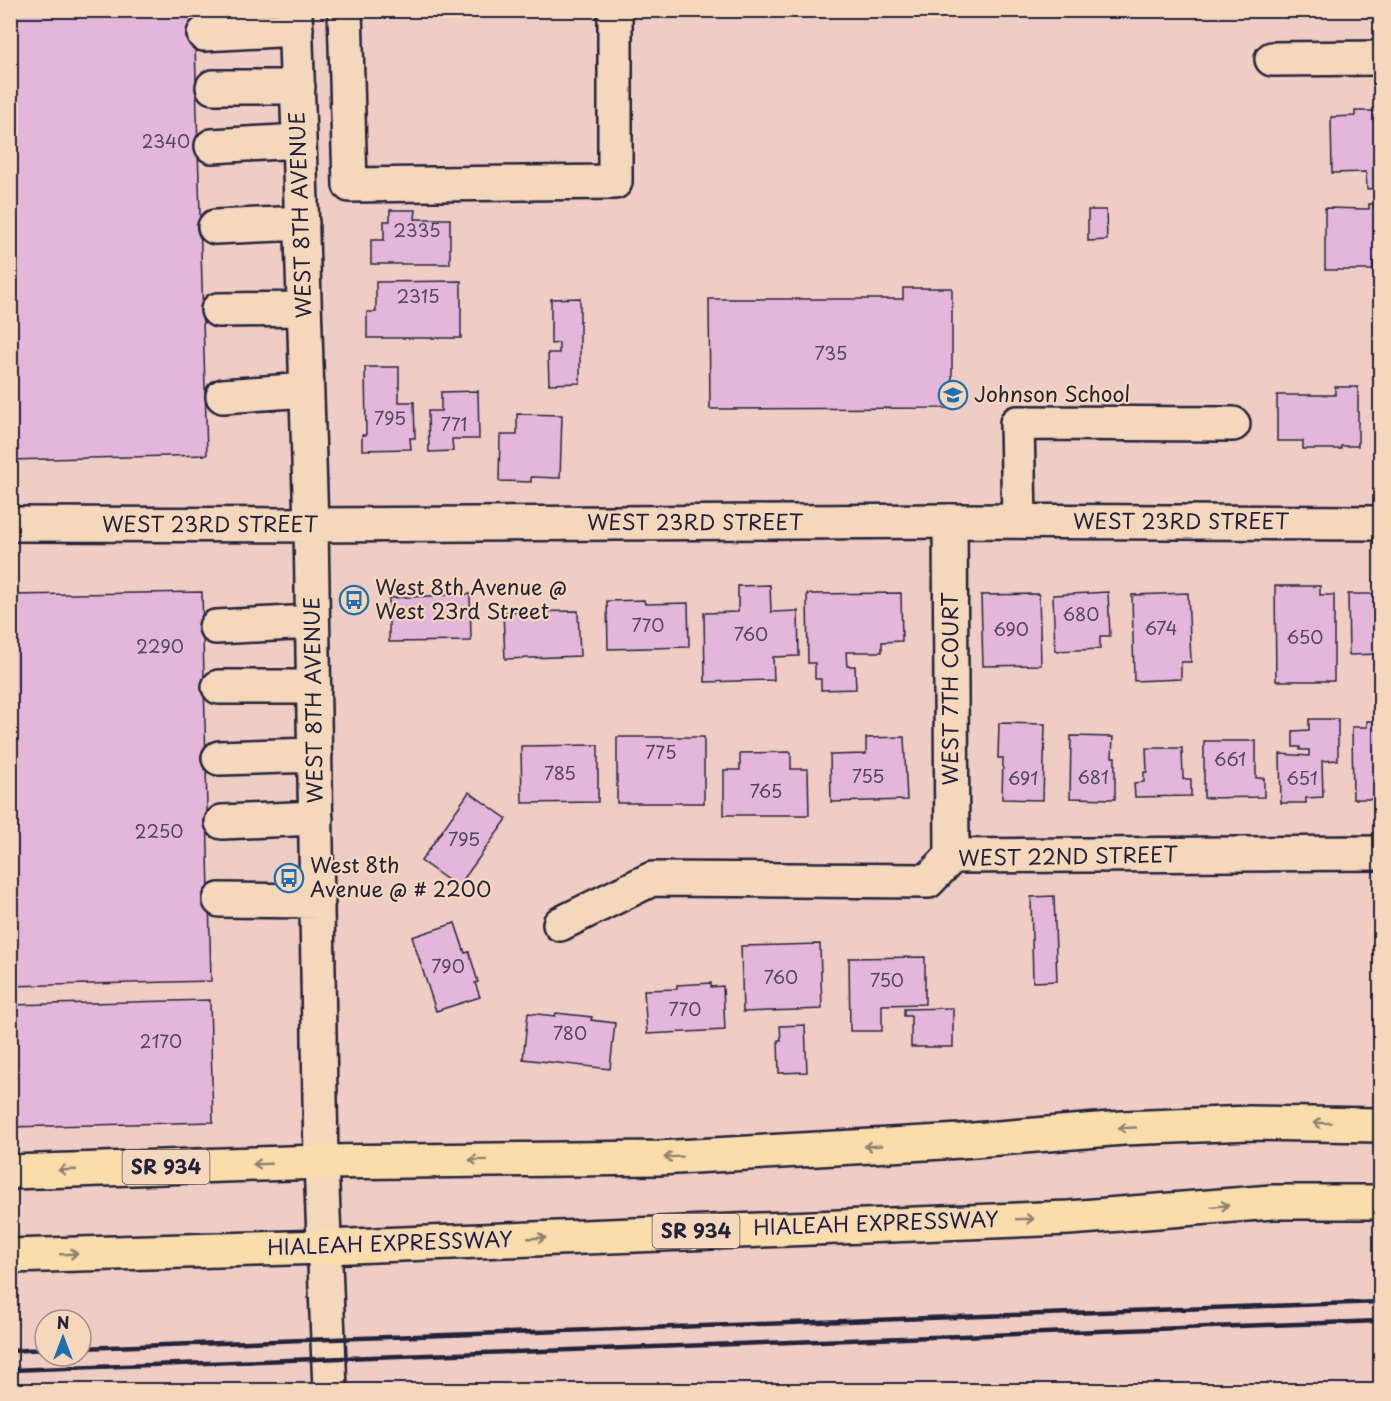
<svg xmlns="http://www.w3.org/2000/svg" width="1391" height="1401" font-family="'Playpen Sans',sans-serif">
<rect width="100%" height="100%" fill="#f0cdc4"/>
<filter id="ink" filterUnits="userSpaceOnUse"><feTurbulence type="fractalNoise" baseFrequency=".0167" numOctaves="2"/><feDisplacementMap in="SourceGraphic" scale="12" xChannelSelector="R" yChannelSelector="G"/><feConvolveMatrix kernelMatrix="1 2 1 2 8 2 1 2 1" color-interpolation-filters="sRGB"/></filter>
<g filter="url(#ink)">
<path fill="#e4b7da" stroke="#22223b" stroke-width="1.5" d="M10 10H194L207 455 10 460Z
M1355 111H1380V188L1367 189 1366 172 1332 173 1331 117 1355 116Z
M1369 204H1380V262H1373V270H1325V208L1369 209Z
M390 210H416L415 219H450V264H371V240H384V221H390Z
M1088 210H1106L1107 240 1088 241Z
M461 281V338H367V312H376V282Z
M903 288H952V408L710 409 709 299H903Z
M580 298V383L549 384 548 353H559V343L551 344V299Z
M365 367H399V402H414L415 438H410L411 449 362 450V435H366Z
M1335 387H1358V446H1341V449H1303V441H1277V395H1335Z
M478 391 479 439H452L453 451 429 452 428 411H441V392Z
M517 414 562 415 560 478 531 477V482L499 481 500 435H517Z
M770 585 771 612 798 611 799 656 773 657 774 680 705 682 704 613 738 612V586Z
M1275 586H1320V595H1334V681H1276Z
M202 592 211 981 10 986V595Z
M1108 592 1110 636H1100V649L1055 651 1053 595Z
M901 593 902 641 882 642V652H846L847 666H855L856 689 821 690V679H815V663H808L807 594Z
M1188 593 1191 662H1181V679L1134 681 1132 595Z
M470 594 471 641 389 642V598Z
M1039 594 1041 665 983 666 981 595Z
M1348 594H1380V654L1349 655Z
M644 600 645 604 688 603 689 647 608 649 607 601Z
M578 611 580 656 505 659 503 612Z
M1309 719H1338V760L1322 761 1323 797 1306 798V803H1281L1280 754 1309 756V750H1300V747H1293V731L1309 730Z
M1367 721H1380V799H1353L1352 727H1367Z
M999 723 1045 724 1043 800 1002 799 1003 758H998Z
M1071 736 1113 737 1112 757H1115V799L1070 798Z
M617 737H704V803H617Z
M904 737 907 800 831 802 830 755 866 754V738Z
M1204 741H1256V778H1264V797L1204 798Z
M598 745V802L522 803 521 746Z
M1146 748H1182L1183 779H1191V796L1135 797 1134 783 1144 782V772H1147Z
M791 752V769H808L809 815H724V770H740V753Z
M469 792 507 819 458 887 421 861Z
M1054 896 1057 981 1033 982 1031 897Z
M455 923 465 953 469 952 478 982 475 983 480 997 436 1011 412 937Z
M820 944 822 1009 743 1012 741 946Z
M925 957V1004L882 1005V1031H850L849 958Z
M711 983V987L723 986 725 1030 647 1034 644 990 677 989V985Z
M210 1000 213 1122 10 1127V1005Z
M953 1008V1047H911V1016H904V1009Z
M528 1013 555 1016 556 1013 592 1017 591 1020 615 1023 610 1069 523 1059Z
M805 1025 807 1072 779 1073 778 1040H781L780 1026Z"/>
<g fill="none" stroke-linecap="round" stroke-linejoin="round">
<g stroke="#22223b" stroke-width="38">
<path id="minor" d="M295 10 311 525 321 1162 330 1390
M345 10 350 185 615 182V10
M204 34 296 29
M1272 59 1380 58
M213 87H298
M212 146 299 141
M215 227 302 223
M218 310 304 309
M223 396 306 390
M950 521 952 856
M1019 521 1017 423 1233 424
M10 524 311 525 950 521 1380 523
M216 627 312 622
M219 687H314
M219 758 315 755
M222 822 316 818
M220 900 318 901
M560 924 652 879 928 881 952 856 1380 853"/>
</g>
<g stroke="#22223b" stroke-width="38">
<path id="major" d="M10 1172 321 1162 658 1158 961 1141 1123 1128 1250 1123 1380 1125
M10 1256 325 1247 1069 1218 1272 1202H1380"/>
</g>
<use href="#minor" stroke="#f5d7bb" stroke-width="33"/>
<use href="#major" stroke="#faddab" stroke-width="33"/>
<path stroke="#22223b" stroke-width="4.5" d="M81 1348 1380 1302
M10 1351 45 1349
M10 1370 1380 1321"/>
</g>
<defs><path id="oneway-shaft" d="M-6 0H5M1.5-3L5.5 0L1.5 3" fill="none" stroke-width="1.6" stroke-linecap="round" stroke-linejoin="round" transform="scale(1.5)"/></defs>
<g stroke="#8e8073">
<use href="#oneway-shaft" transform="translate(1322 1123) rotate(-180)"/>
<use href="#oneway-shaft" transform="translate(1127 1128) rotate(177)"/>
<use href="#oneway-shaft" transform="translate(873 1146) rotate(177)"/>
<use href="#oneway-shaft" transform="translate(673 1157) rotate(177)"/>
<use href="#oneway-shaft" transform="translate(478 1160) rotate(179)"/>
<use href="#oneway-shaft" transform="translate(262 1164) rotate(178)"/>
<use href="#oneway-shaft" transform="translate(67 1170) rotate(178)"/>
<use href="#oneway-shaft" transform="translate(1220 1206) rotate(-4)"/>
<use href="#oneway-shaft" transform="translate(1025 1219) rotate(-2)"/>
<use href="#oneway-shaft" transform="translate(537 1238) rotate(-2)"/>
<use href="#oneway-shaft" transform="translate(69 1254) rotate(-2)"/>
</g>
</g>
<defs>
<g id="school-ring" transform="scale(1.5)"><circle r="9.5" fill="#f5d7bb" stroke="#1f6fb2" stroke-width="1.5"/><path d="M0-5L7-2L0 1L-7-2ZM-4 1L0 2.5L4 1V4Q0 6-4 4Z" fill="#1f6fb2"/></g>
<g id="bus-ring" transform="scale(1.5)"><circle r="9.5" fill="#f5d7bb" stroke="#1f6fb2" stroke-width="1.5"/><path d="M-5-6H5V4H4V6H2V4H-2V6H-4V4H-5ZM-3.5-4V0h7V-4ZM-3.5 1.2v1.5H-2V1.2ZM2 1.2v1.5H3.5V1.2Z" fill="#1f6fb2"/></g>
</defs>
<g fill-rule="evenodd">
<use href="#school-ring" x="953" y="395"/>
<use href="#bus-ring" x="354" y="600"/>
<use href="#bus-ring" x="289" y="878"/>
</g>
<g text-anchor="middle" stroke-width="4.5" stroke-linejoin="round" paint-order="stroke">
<g font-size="18" fill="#524763">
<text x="166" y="148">2340</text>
<text x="417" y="237">2335</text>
<text x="418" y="303">2315</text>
<text x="831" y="360">735</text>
<text x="390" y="425">795</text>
<text x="454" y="431">771</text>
<text x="1081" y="621">680</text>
<text x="648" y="632">770</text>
<text x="1161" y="635">674</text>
<text x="1011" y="636">690</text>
<text x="751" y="641">760</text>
<text x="1305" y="644">650</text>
<text x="160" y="653">2290</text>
<text x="661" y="759">775</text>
<text x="1230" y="766">661</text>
<text x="560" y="780">785</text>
<text x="868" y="783">755</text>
<text x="1093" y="784">681</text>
<text x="1023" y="785">691</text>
<text x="1302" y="785">651</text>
<text x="766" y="798">765</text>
<text x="159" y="838">2250</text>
<text x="464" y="846">795</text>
<text x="448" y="973">790</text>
<text x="781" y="984">760</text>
<text x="887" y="987">750</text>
<text x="685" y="1016">770</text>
<text x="570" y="1040">780</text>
<text x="161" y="1048">2170</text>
</g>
<g fill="#f5d7bb" stroke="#615861" stroke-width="1.5">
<rect x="122.5" y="1150" width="87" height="34" rx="4.5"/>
<rect x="652.5" y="1214" width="87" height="34" rx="4.5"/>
</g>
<g font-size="20" font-weight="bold" fill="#22223b">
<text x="166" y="1174">SR 934</text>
<text x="696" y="1238">SR 934</text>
</g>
<g font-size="21" fill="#22223b" stroke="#f5d7bb">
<text transform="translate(301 215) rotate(-92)" y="7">WEST 8TH AVENUE</text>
<text x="1181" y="529">WEST 23RD STREET</text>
<text x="695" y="530">WEST 23RD STREET</text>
<text x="210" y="532">WEST 23RD STREET</text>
<text transform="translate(951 689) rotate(-90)" y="7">WEST 7TH COURT</text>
<text transform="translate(314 700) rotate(-91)" y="7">WEST 8TH AVENUE</text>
<text transform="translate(1068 857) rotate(-1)" y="7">WEST 22ND STREET</text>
<text transform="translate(876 1224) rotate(-2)" y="7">HIALEAH EXPRESSWAY</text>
<text transform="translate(390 1244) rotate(-2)" y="7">HIALEAH EXPRESSWAY</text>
</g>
<g font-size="21" fill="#22223b" stroke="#f5d7bb" text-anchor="start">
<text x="974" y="402">Johnson School</text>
<text x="375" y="595">West 8th Avenue @<tspan x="375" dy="24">West 23rd Street</tspan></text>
<text x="310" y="873">West 8th<tspan x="310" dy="24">Avenue @ # 2200</tspan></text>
</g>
</g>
<rect width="1391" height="1401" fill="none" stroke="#f5d7bb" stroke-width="36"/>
<rect x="18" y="18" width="1355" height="1365" fill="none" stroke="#22223b" stroke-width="2" filter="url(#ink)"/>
<g transform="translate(63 1338)"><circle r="28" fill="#f5d7bb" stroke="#a18f88" stroke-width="1.5"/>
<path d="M0-4.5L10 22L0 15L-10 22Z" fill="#1f6fb2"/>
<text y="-9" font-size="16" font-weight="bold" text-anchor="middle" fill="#22223b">N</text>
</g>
</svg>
